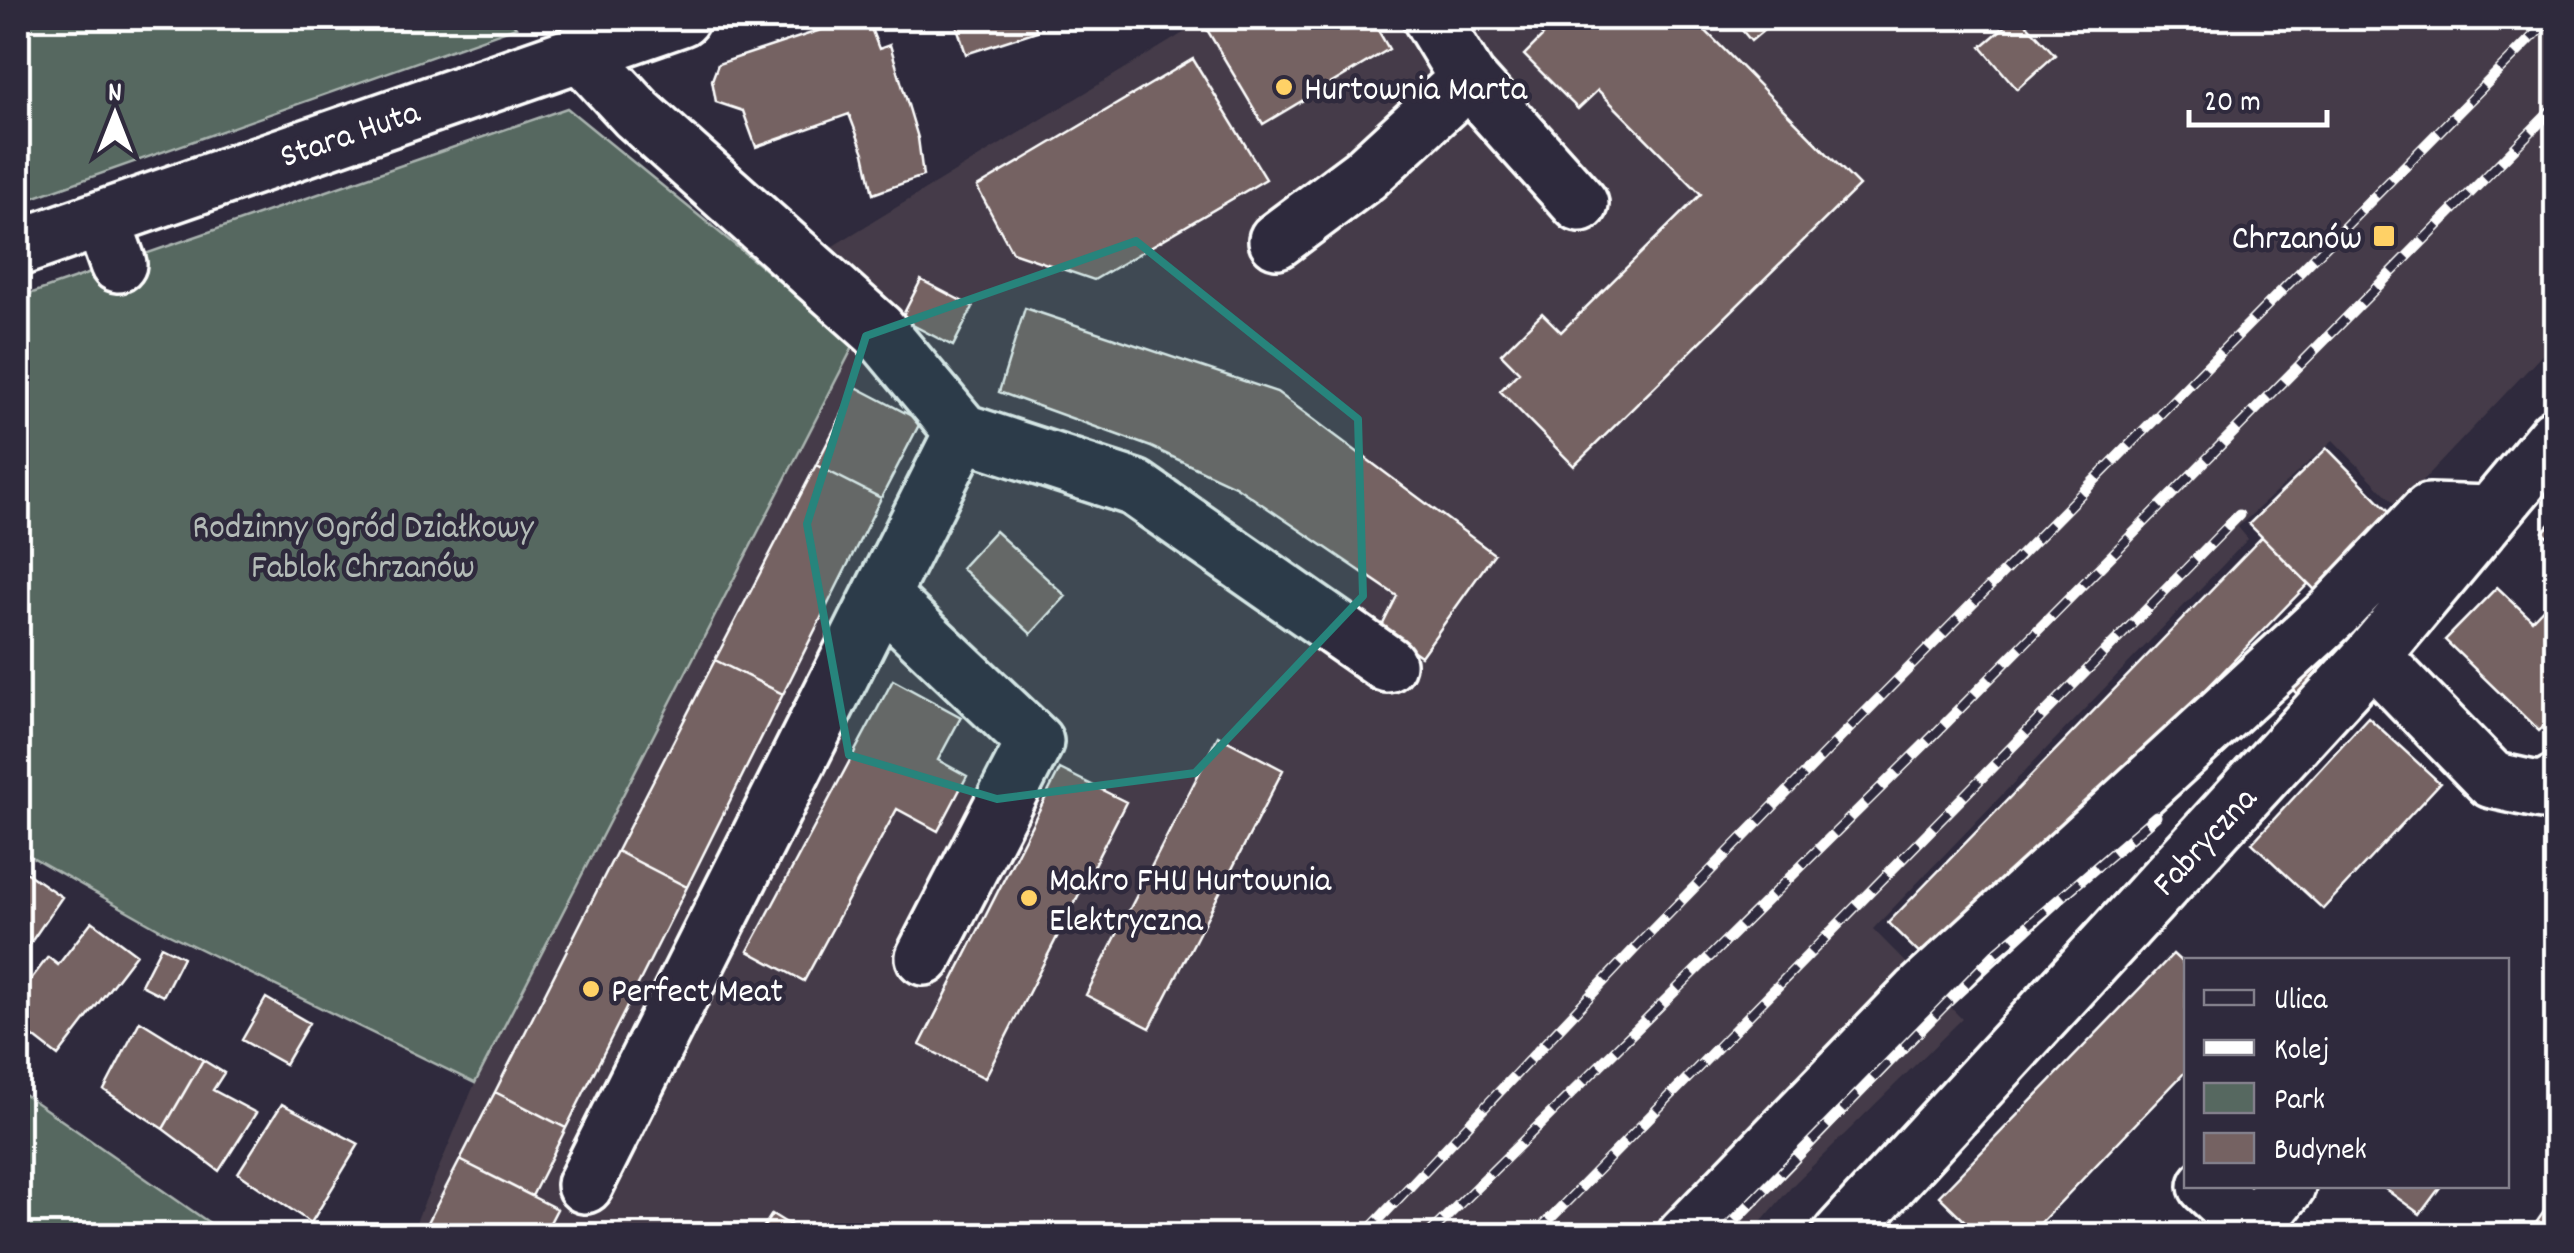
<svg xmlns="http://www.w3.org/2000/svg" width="2574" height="1253" font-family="Dekko,sans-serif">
<rect width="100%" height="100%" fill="#2f2a3d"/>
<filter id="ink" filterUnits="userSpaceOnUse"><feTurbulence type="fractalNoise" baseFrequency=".01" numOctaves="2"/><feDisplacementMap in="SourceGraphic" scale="20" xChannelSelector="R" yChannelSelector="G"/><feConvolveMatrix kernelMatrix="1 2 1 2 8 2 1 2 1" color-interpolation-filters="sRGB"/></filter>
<g filter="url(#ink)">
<path fill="#443b48" d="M1208 18H2556V340L2398 507 2333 440 2238 527 2248 539 1873 929 1962 1019 1794 1184 1750 1235 410 1236 475 1083 855 344 777 280Z"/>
<path fill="#566860" stroke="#aab4b0" stroke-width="2.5" d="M18 18H509L516 27 18 203Z
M567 108 855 343 475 1083 163 931 18 849V298Z
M18 1090 227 1235H18Z"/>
<path fill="#756262" stroke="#fff" stroke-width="2.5" d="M857 18H867L879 49 890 45 918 138 923 176 873 194 864 153 849 114 756 147 743 111 716 102 712 80 718 64Z
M954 18H1032L1037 31 966 54Z
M1224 18H1371L1389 49 1263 124 1206 28Z
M1524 18H1693L1859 186 1574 466 1500 391 1519 372 1501 354 1542 313 1561 332 1701 194 1598 90 1578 109 1524 55 1543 36Z
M1732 18H1775L1776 20 1751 41Z
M2015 18H2021L2055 55 2017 89 1981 47Z
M1193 59 1266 179 1094 280 1012 252 977 187Z
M921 280 973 307 953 346 901 319Z
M1025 308 1277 392 1494 554 1421 656 1381 628 1397 596 1235 486 1151 447 999 392Z
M856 387 921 421 881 498 816 465Z
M2327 448 2393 515 2316 591 2249 524Z
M816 465 881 498 783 694 715 660Z
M2556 518V545L2543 532Z
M995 531 1066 596 1031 634 961 568Z
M2262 537 2308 584 1935 969 1888 923Z
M2497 587 2532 620 2556 595V713L2539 731 2445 640Z
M2334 632 2351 648 2302 699 2286 683Z
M715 660 783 694 687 887 617 851Z
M893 680 961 717 938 760 967 776 938 831 897 809 804 981 748 951Z
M2368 717 2440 783 2323 909 2252 843Z
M1218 736 1283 770 1150 1028 1086 995Z
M1060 769 1126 802 985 1078 920 1045Z
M617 851 687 887 566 1128 495 1092Z
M18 867 62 897 20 958 18 956Z
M92 921 136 954 58 1056 18 1025V996L48 957 58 965Z
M161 946 183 957 163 996 141 985Z
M2173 954 2186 966V1071L2028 1236H1980L1939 1196Z
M266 998 309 1023 285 1064 242 1040Z
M140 1021 203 1060 163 1129 104 1090Z
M203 1060 224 1073 213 1090 256 1113 219 1171 163 1129Z
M495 1092 566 1128 532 1196 460 1160Z
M282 1104 359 1144 311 1223 238 1173Z
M460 1160 557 1209 543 1236H421Z
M2381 1186H2441L2420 1214Z
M2554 1197 2556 1199V1236H2527Z
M772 1214 806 1235 758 1236Z"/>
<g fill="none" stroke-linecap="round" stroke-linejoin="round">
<g stroke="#fff" stroke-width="62">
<path id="minor" d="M1431 18 1468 79 1580 204
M579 51 637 114 878 330 963 432 1135 488 1387 664
M102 219 118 264
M1277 240 1364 175 1468 79
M18 248 681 18
M881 596 1035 742 924 957
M2372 656 2492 780 2542 791 2556 783
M585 1185 963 432
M2207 1186 2253 1228
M1685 1236 1919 994 2334 612 2429 512 2490 514
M1840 1236 2372 656 2556 436
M2247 1236 2287 1186"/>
</g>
<use href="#minor" stroke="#2f2a3d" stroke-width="55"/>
<g stroke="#fff" stroke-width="11">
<path id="rail" d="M1363 1236 1639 944 1833 745 2551 18
M1427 1236 1932 737 2556 106
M1533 1236 2239 515
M1719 1236 1995 954 2156 816"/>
</g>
<use href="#rail" stroke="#2f2a3d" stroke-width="8" stroke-dasharray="22" stroke-linecap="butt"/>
</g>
</g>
<path fill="#27847c" fill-opacity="0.2" stroke="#27847c" stroke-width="8" stroke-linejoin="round" d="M1136 241 1358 419 1363 596 1195 773 997 799 849 755 807 524 866 336Z"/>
<g fill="#ffd166" stroke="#2f2a3d" stroke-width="4">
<circle cx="1284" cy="87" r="10"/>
<rect x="2372" y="224" width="24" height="24" rx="5"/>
<circle cx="1029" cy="898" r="10"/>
<circle cx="591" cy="989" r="10"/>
</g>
<g text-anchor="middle" stroke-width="9" stroke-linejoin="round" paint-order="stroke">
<g font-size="35" fill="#fff" stroke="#2f2a3d" text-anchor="start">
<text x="1304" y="99">Hurtownia Marta</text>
<text x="2362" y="248" text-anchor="end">Chrzanów</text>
<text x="1049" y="890">Makro FHU Hurtownia<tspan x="1049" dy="40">Elektryczna</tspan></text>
<text x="611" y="1001">Perfect Meat</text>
</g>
<g font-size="35" fill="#fff" stroke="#2f2a3d">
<text transform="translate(349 132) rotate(-19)" y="12">Stara Huta</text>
<text transform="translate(2203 840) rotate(-47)" y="12">Fabryczna</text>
</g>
<g font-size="35" fill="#b3bbb7" stroke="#2f2a3d">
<text x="363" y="537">Rodzinny Ogród Działkowy<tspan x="363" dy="40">Fablok Chrzanów</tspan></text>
</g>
</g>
<rect width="2574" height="1253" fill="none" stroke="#2f2a3d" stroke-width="60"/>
<rect x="30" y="30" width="2514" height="1193" fill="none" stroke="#fff" stroke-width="4" filter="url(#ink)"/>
<rect x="2184" y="958" width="325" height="230" fill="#2f2a3d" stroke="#827f8b" stroke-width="2.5"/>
<rect x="2204" y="990" width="50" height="15" fill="#2f2a3d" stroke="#827f8b" stroke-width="2.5"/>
<text x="2274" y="1008" font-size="30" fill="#ffffff">Ulica</text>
<rect x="2204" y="1040" width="50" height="15" fill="#ffffff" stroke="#827f8b" stroke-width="2.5"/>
<text x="2274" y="1058" font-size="30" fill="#ffffff">Kolej</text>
<rect x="2204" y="1083" width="50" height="30" fill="#566860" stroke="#827f8b" stroke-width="2.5"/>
<text x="2274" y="1108" font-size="30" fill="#ffffff">Park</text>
<rect x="2204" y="1133" width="50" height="30" fill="#756262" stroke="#827f8b" stroke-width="2.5"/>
<text x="2274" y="1158" font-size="30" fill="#ffffff">Budynek</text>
<g transform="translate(115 115)" stroke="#2f2a3d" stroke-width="8" paint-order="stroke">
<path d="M0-8L18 38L0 25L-18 38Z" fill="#ffffff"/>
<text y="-15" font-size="28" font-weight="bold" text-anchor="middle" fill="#ffffff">N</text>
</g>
<path d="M2189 110v15h138v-15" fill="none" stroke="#ffffff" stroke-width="5"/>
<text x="2204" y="110" font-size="30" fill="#ffffff" stroke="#2f2a3d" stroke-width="8" paint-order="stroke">20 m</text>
</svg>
